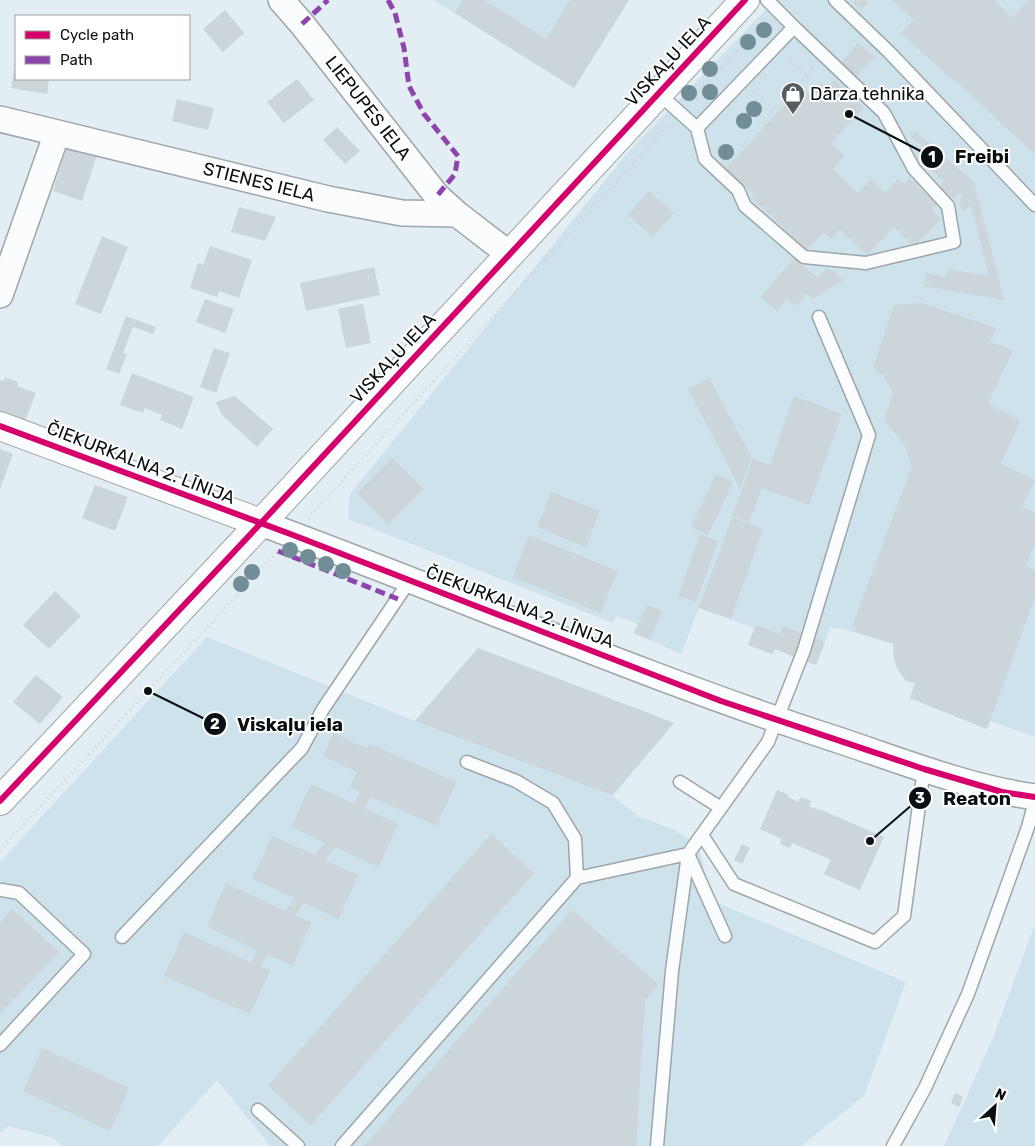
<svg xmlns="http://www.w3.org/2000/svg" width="1035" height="1146" font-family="Rubik,sans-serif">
<rect width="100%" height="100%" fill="#e2eef3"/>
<path fill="#cee2eb" d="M434 0H629L574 88Z
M775 0H1035V737L990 721 987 729 910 698 915 683 906 681 897 668 893 653V644L858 633 830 627 816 665 775 649 772 654 748 645 754 628 699 608 681 654 634 633 638 624 616 616 613 623 348 519 350 494 629 151Z
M207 637 415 721 478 648 674 723 613 796 639 817 673 829 698 845 713 901 906 982 864 1096 801 1146H270L217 1080 158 1146H63L54 1138 8 1126 0 1133V862Z
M1035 924V1146H944L993 1038Z"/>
<path fill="#ccd5d9" d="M463 0H484L546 39 570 0H629L574 88 455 13Z
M855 0H866L868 2 861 10 853 3Z
M891 0H994L1012 18 1028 0H1035V155L956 81 955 82 901 33 914 20Z
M225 10 244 33 223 52 203 29Z
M858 43 875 57 855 77 840 64Z
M14 69 16 70V79H49L47 94 11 88Z
M297 79 314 100 284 123 267 102Z
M835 80 864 107 831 143 845 156 833 169 858 193 871 179 885 193 898 179 904 184 909 178 937 204 932 210 941 219 914 247 894 227 867 255 840 230 831 239 824 232 807 250 751 197 754 195 725 169 801 87 816 101 820 96 814 90 821 82 827 88Z
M177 99 214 108 208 130 172 121Z
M337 127 360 151 345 164 323 140Z
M915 131 974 182 1004 300 924 286 926 273 946 277 947 269 989 276 971 206 963 211 959 202 962 196 959 194 954 199 939 187 944 181 917 158 925 149 910 136Z
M67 146 97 155 82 201 53 191Z
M649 191 674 213 652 237 628 215Z
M239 207 276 217 265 241 231 232Z
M102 236 128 247 101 314 75 304Z
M210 246 252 260 239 298 219 291 217 297 190 288 198 263 203 265Z
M794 258 818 278 827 267 844 280 812 299 807 294 796 306 787 299 777 311 761 297Z
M374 267 380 295 306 311 300 283Z
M205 299 234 309 225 333 196 322Z
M922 303 996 328 990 342 1013 350 988 404 1020 420 1001 464 1035 480 1022 507 1035 513V543L1026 566 1035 570V597L987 729 910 698 915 683 906 681 897 668 893 653 894 644 858 633 853 624 912 466 905 445 884 420 893 394 885 378 873 367 894 305Z
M363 304 371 343 346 348 338 309Z
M126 316 156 327 153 334 133 327 123 353 127 354 119 374 106 369Z
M214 348 230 353 216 393 200 387Z
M132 373 194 397 182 429 160 420 162 415 145 408 143 413 120 405Z
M5 377 18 382 17 386 36 393 25 421 0 411V380L4 381Z
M709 378 752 458 740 488 688 389Z
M235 396 273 429 257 447 222 415 216 402Z
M794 396 842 414 809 505 762 488 749 522 732 516 753 459 770 465Z
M0 449 13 454 0 489Z
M392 458 424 489 388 525 357 493Z
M716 474 733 482 708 535 691 527Z
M95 485 128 497 115 531 82 518Z
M551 492 600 511 586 547 537 527Z
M732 517 763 529 731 619 699 608Z
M700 534 718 541 696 602 678 596Z
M529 535 618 571 601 613 513 577Z
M55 591 81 616 49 649 23 625Z
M647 605 662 611 650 640 634 633Z
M756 625 780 634 783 626 825 642 816 665 775 649 772 654 748 645Z
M478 648 674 723 612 795 415 721Z
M36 675 63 697 40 724 13 702Z
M333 733 367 749 370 744 456 782 437 826 371 797 364 808 398 824 378 867 335 847 325 860 358 875 339 919 304 903 295 915 311 923 293 966 267 954 261 967 270 971 250 1014 164 976 184 932 252 963 257 950 207 927 226 883 285 911 295 898 252 879 272 836 315 855 325 843 291 827 311 784 354 804 360 792 350 787 357 772 323 756Z
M777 790 789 795 788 797 798 802 801 797 811 801 809 806 818 810 819 809 884 837 860 890 824 874 831 860 792 843 790 848 780 844 782 839 760 829Z
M491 834 534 873 311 1125 268 1086Z
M742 844 750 848 742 864 734 860Z
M12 909 59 952 0 1014V922Z
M572 910 658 984 645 1001 636 1146H364Z
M42 1048 129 1088 110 1131 23 1091Z
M955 1093 963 1097 959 1107 951 1103Z"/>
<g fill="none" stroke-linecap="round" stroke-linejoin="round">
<g stroke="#9da6aa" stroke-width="15">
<path id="service" d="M835 0 889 52 1035 205
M658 93 697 128 794 27 767 0
M697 128 705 159 738 190 745 206 804 257 866 263 954 242 948 206 914 169 884 113 794 27
M467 762 516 781 553 803 575 839 577 878
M680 782 721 808
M702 835 734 884 875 942 904 916 924 769
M688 854 725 936
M122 937 302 748 323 709 410 580
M0 1045 84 954 19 893 2 890
M258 1110 298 1146
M342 1146 577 878 688 854 768 742 804 650 869 435 819 317
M657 1146 672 971 688 854
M893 1146 925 1088 968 994 1028 827 1035 801"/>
</g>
<g stroke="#9da6aa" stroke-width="28">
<path id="minor" d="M281 0 302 24 437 196 457 214
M0 119 328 199 402 213 457 214 509 254
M0 295 57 133
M261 523C451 593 637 674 829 737 897 759 964 787 1035 797"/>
</g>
<g stroke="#9da6aa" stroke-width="30">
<path id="tertiary" d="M0 426 261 523
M0 801 261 523 745 0"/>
</g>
<path stroke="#d1d4d5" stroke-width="3" stroke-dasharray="1 4" stroke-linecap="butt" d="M787 57 807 75
M754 92 777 113
M690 102 766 20
M728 161 814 68
M308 518 669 125
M0 850 277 552"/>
<use href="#service" stroke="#fbfcfd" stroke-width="12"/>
<use href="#minor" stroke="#fbfcfd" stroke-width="25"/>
<use href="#tertiary" stroke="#fbfcfd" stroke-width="28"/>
<path stroke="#8e44ad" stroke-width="5" stroke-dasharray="10 5" stroke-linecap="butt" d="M388 0 395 13 404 48 409 86 424 114 458 156 455 174 437 196
M302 24 328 0
M278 551 398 599"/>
<g stroke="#fff" stroke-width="9">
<path id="cycleway" d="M0 426 293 535 721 701 924 769 1002 792 1035 797
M0 801 261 523 745 0"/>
</g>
<use href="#cycleway" stroke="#d6006c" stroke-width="6"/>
</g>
<g fill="#718d98">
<circle cx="764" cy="30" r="8"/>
<circle cx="748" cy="42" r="8"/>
<circle cx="710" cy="69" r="8"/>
<circle cx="710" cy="92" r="8"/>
<circle cx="689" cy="93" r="8"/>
<circle cx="754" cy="109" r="8"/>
<circle cx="744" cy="121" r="8"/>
<circle cx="726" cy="152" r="8"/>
<circle cx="290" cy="550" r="8"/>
<circle cx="308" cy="557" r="8"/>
<circle cx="326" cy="564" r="8"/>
<circle cx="343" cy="571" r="8"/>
<circle cx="252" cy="572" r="8"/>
<circle cx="241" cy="584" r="8"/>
</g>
<defs>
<g id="shop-pin" transform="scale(1.25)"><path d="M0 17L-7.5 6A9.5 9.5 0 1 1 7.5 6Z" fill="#555d61" stroke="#fff"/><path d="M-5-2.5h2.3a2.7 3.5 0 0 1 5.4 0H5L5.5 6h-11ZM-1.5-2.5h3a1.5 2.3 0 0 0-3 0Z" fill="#fff"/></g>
</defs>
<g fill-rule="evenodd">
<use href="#shop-pin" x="793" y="94"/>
</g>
<g text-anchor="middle" stroke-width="4" stroke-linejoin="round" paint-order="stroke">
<g font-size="18" fill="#090f12" stroke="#fff">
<text transform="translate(668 61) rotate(-47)" y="6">VISKAĻU IELA</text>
<text transform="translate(368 108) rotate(52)" y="6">LIEPUPES IELA</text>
<text transform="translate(259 182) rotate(14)" y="6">STIENES IELA</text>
<text transform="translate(393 358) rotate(-47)" y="6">VISKAĻU IELA</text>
<text transform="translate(141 463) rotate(21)" y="6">ČIEKURKALNA 2. LĪNIJA</text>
<text transform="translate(520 607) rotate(21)" y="6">ČIEKURKALNA 2. LĪNIJA</text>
</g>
<g font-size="18" fill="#090f12" stroke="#fff" text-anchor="start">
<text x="810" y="100">Dārza tehnika</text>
</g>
</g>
<path fill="none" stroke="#090f12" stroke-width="2" d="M849 114L932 157M148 691L215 724M870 841L920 798"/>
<g fill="#090f12" stroke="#fff" stroke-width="2">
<circle cx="849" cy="114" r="5"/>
<circle cx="148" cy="691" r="5"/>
<circle cx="870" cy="841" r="5"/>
<circle cx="932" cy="157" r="12"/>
<circle cx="215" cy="724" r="12"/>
<circle cx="920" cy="798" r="12"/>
</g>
<g font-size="15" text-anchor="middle" font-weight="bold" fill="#fff">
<text x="932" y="162">1</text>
<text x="215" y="729">2</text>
<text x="920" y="803">3</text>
</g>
<g font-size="19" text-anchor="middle" font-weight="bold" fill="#090f12" stroke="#fff" stroke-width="4" stroke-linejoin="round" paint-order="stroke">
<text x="982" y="163">Freibi</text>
<text x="290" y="731">Viskaļu iela</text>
<text x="977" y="805">Reaton</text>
</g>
<rect x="15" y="15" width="175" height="65" fill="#ffffff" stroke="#9d9fa0"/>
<rect x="25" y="31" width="25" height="8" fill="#d6006c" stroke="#9d9fa0"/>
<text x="60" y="40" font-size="15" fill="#090f12">Cycle path</text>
<rect x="25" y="56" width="25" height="8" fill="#8e44ad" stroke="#9d9fa0"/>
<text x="60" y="65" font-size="15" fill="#090f12">Path</text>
<g transform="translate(995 1106) rotate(26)" stroke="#ffffff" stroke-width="4" paint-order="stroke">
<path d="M0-4L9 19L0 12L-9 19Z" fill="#090f12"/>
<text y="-8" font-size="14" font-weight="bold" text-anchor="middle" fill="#090f12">N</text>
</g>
</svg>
